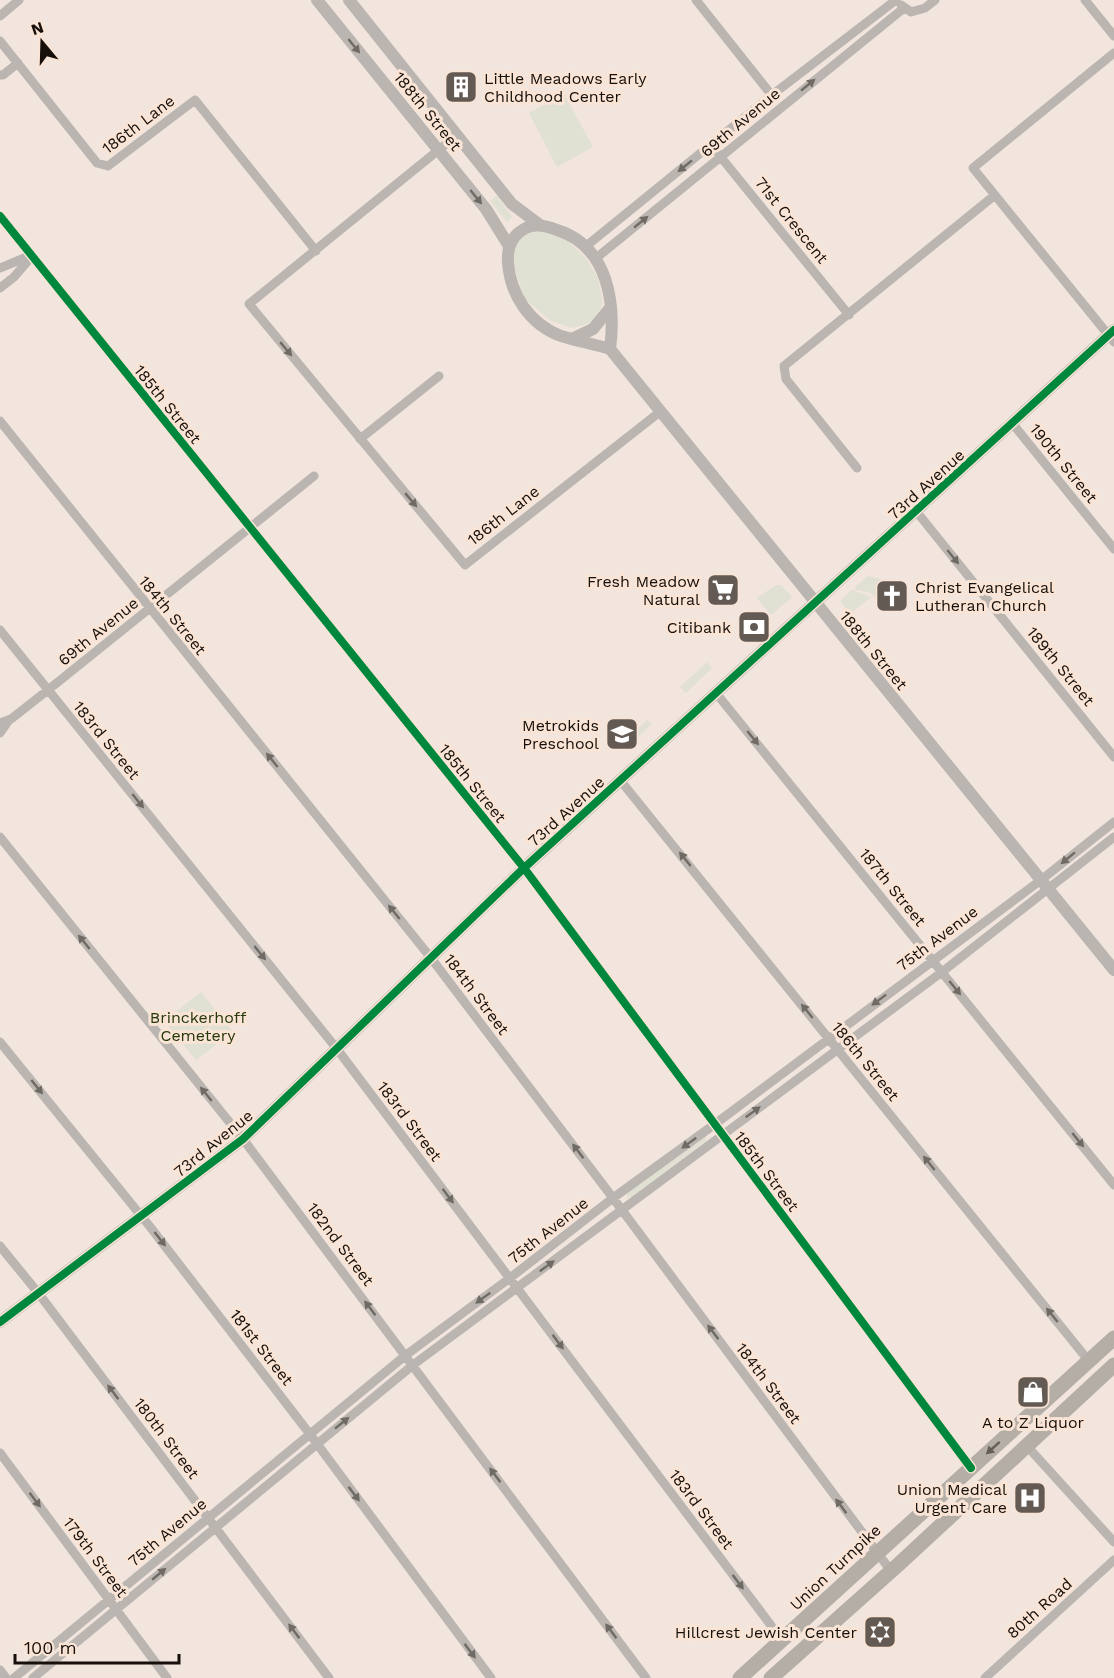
<svg xmlns="http://www.w3.org/2000/svg" width="1114" height="1678" font-family="'Work Sans',sans-serif">
<rect width="100%" height="100%" fill="#f1e5dd"/>
<path fill="#e0e0d3" d="M564 94 593 147 557 167 529 113Z
M497 196 512 217 507 222 490 201Z
M544 231 562 236 585 257 598 278 603 304 592 322 573 328 551 321 524 298 517 276 512 249 524 234Z
M868 576 884 580 894 578 887 584 891 589 878 599 869 592 856 590 855 587Z
M776 585H781L792 597 771 615 757 598Z
M852 590 871 597 850 614 840 601Z
M707 662 712 668 686 693 680 687Z
M647 720 652 724 636 739 631 735Z
M201 992 233 1032 196 1060 164 1021Z
M706 1136V1141L633 1196 628 1198 627 1196V1193Z"/>
<g fill="none" stroke-linecap="round" stroke-linejoin="round">
<path stroke="#bab5b0" stroke-width="9" d="M696 0 774 98
M1085 0 1114 36
M901 5 911 12 925 8 935 0
M0 16 19 0
M0 41 97 163 108 166 195 100 316 251
M1114 53 973 168 1114 342
M0 75H3L18 63
M457 135 249 304 465 565 661 411
M711 145 849 315
M0 216 524 868 971 1468
M585 247 772 95 896 0
M595 259 904 8
M0 268 29 256
M0 288 14 277 32 256
M0 421 431 958 613 1198 891 1571
M1012 423 1114 549
M360 439 439 376
M857 468 786 379 784 366 995 195
M916 511 1114 757
M0 630 337 1049 782 1640
M716 693 1114 1185
M0 723 11 719 48 690 314 476
M0 733 9 720
M620 780 1088 1360
M0 837 243 1139 646 1678
M0 1042 151 1228 309 1433 491 1678
M0 1246 39 1294 329 1678
M1026 1445 1114 1542
M0 1453 167 1678
M0 1670 6 1678
M14 1678 406 1355 510 1278 613 1198 715 1124 1041 880 1114 822
M33 1678 413 1365 942 972 1114 837
M985 1678 1114 1560"/>
<path stroke="#bab5b0" stroke-width="12" d="M317 0 486 209 509 246
M349 0 512 204 540 225
M572 339 593 329 610 308
M610 349C616 303 608 246 557 230 547 226 536 223 526 228 512 235 507 247 508 262 510 294 529 324 561 336 577 341 594 344 610 349L1114 970
M0 1322 243 1139 524 868 1114 330"/>
<path stroke="#b4aea7" stroke-width="15" d="M740 1678 1114 1338
M771 1678 899 1564 1114 1365"/>
<g stroke="#f9e4d5" stroke-width="11">
<path id="cycleway" d="M0 216 524 868 971 1468
M0 1322 243 1139 524 868 1114 330"/>
</g>
<use href="#cycleway" stroke="#00873e" stroke-width="8"/>
</g>
<defs><path id="oneway-solid" d="M-6-.8H1V-3.2L6.5 0L1 3.2V.8H-6Z" transform="scale(1.5)"/></defs>
<g fill="#706a65">
<use href="#oneway-solid" transform="translate(354 46) rotate(51)"/>
<use href="#oneway-solid" transform="translate(808 85) rotate(-39)"/>
<use href="#oneway-solid" transform="translate(685 166) rotate(141)"/>
<use href="#oneway-solid" transform="translate(476 197) rotate(51)"/>
<use href="#oneway-solid" transform="translate(641 222) rotate(-39)"/>
<use href="#oneway-solid" transform="translate(286 349) rotate(50)"/>
<use href="#oneway-solid" transform="translate(411 500) rotate(50)"/>
<use href="#oneway-solid" transform="translate(953 557) rotate(51)"/>
<use href="#oneway-solid" transform="translate(753 738) rotate(51)"/>
<use href="#oneway-solid" transform="translate(272 760) rotate(-129)"/>
<use href="#oneway-solid" transform="translate(138 801) rotate(51)"/>
<use href="#oneway-solid" transform="translate(1068 858) rotate(141)"/>
<use href="#oneway-solid" transform="translate(685 859) rotate(-129)"/>
<use href="#oneway-solid" transform="translate(394 912) rotate(-129)"/>
<use href="#oneway-solid" transform="translate(84 942) rotate(-129)"/>
<use href="#oneway-solid" transform="translate(260 953) rotate(51)"/>
<use href="#oneway-solid" transform="translate(955 988) rotate(51)"/>
<use href="#oneway-solid" transform="translate(879 1000) rotate(143)"/>
<use href="#oneway-solid" transform="translate(807 1011) rotate(-129)"/>
<use href="#oneway-solid" transform="translate(37 1087) rotate(51)"/>
<use href="#oneway-solid" transform="translate(206 1094) rotate(-129)"/>
<use href="#oneway-solid" transform="translate(753 1112) rotate(-36)"/>
<use href="#oneway-solid" transform="translate(1078 1140) rotate(51)"/>
<use href="#oneway-solid" transform="translate(689 1143) rotate(144)"/>
<use href="#oneway-solid" transform="translate(578 1151) rotate(-127)"/>
<use href="#oneway-solid" transform="translate(929 1163) rotate(-129)"/>
<use href="#oneway-solid" transform="translate(448 1196) rotate(53)"/>
<use href="#oneway-solid" transform="translate(160 1239) rotate(52)"/>
<use href="#oneway-solid" transform="translate(547 1266) rotate(-36)"/>
<use href="#oneway-solid" transform="translate(483 1298) rotate(144)"/>
<use href="#oneway-solid" transform="translate(370 1308) rotate(-127)"/>
<use href="#oneway-solid" transform="translate(1052 1315) rotate(-129)"/>
<use href="#oneway-solid" transform="translate(713 1332) rotate(-127)"/>
<use href="#oneway-solid" transform="translate(558 1342) rotate(53)"/>
<use href="#oneway-solid" transform="translate(113 1392) rotate(-127)"/>
<use href="#oneway-solid" transform="translate(342 1423) rotate(-39)"/>
<use href="#oneway-solid" transform="translate(495 1475) rotate(-127)"/>
<use href="#oneway-solid" transform="translate(354 1494) rotate(53)"/>
<use href="#oneway-solid" transform="translate(35 1500) rotate(53)"/>
<use href="#oneway-solid" transform="translate(841 1506) rotate(-127)"/>
<use href="#oneway-solid" transform="translate(159 1574) rotate(-40)"/>
<use href="#oneway-solid" transform="translate(738 1582) rotate(53)"/>
<use href="#oneway-solid" transform="translate(294 1631) rotate(-127)"/>
<use href="#oneway-solid" transform="translate(611 1631) rotate(-127)"/>
<use href="#oneway-solid" transform="translate(470 1651) rotate(53)"/>
</g>
<use fill="#655e58" href="#oneway-solid" transform="translate(993 1448) rotate(138)"/>
<defs>
<g id="building-square" transform="scale(1.725)"><rect x="-9" y="-9" width="18" height="18" rx="4" fill="#635a54" stroke="#f9e4d5"/><path d="M-4-6H4V6H1V3H-1V6H-4ZM-2.5-4.3h1.7v1.8h-1.7ZM.8-4.3h1.7v1.8H.8ZM-2.5-1h1.7V.8h-1.7ZM.8-1h1.7V.8H.8Z" fill="#fff"/></g>
<g id="supermarket-square" transform="scale(1.725)"><rect x="-9" y="-9" width="18" height="18" rx="4" fill="#635a54" stroke="#f9e4d5"/><path d="M-6-5.5h2.5l.6 2H6L4.5 2H-2.5L-4.4-4H-6ZM-1.5 3.2a1.3 1.3 0 1 0 .1 0ZM3 3.2a1.3 1.3 0 1 0 .1 0Z" fill="#fff"/></g>
<g id="church-square" transform="scale(1.725)"><rect x="-9" y="-9" width="18" height="18" rx="4" fill="#635a54" stroke="#f9e4d5"/><path d="M-1.2-6h2.4v3.5h3.3v2.4h-3.3V6h-2.4V-.1h-3.3v-2.4h3.3Z" fill="#fff"/></g>
<g id="bank-square" transform="scale(1.725)"><rect x="-9" y="-9" width="18" height="18" rx="4" fill="#635a54" stroke="#f9e4d5"/><path d="M-6-4H6V4H-6ZM0-2.3a2.3 2.3 0 1 0 0 4.6a2.3 2.3 0 1 0 0-4.6Z" fill="#fff"/></g>
<g id="school-square" transform="scale(1.725)"><rect x="-9" y="-9" width="18" height="18" rx="4" fill="#635a54" stroke="#f9e4d5"/><path d="M0-5L7-2L0 1L-7-2ZM-4 1L0 2.5L4 1V4Q0 6-4 4Z" fill="#fff"/></g>
<g id="shop-square" transform="scale(1.725)"><rect x="-9" y="-9" width="18" height="18" rx="4" fill="#635a54" stroke="#f9e4d5"/><path d="M-5-2.5h2.3a2.7 3.5 0 0 1 5.4 0H5L5.5 6h-11ZM-1.5-2.5h3a1.5 2.3 0 0 0-3 0Z" fill="#fff"/></g>
<g id="hospital-square" transform="scale(1.725)"><rect x="-9" y="-9" width="18" height="18" rx="4" fill="#635a54" stroke="#f9e4d5"/><path d="M-5-5h3v3.5h4V-5h3V5h-3V1.5h-4V5h-3Z" fill="#fff"/></g>
<g id="synagogue-square" transform="scale(1.725)"><rect x="-9" y="-9" width="18" height="18" rx="4" fill="#635a54" stroke="#f9e4d5"/><path d="M0-6.5L5.6 3.2H-5.6ZM0 6.5L5.6-3.2H-5.6Z" fill="#fff"/></g>
</defs>
<g fill-rule="evenodd">
<use href="#building-square" x="461" y="87"/>
<use href="#supermarket-square" x="723" y="590"/>
<use href="#church-square" x="892" y="596"/>
<use href="#bank-square" x="754" y="627"/>
<use href="#school-square" x="622" y="734"/>
<use href="#shop-square" x="1033" y="1392"/>
<use href="#hospital-square" x="1030" y="1498"/>
<use href="#synagogue-square" x="880" y="1632"/>
</g>
<g text-anchor="middle" stroke-width="6" stroke-linejoin="round" paint-order="stroke">
<g font-size="16" fill="#160f0a" stroke="#f9e4d5" text-anchor="end">
<text x="484" y="84" text-anchor="start">Little Meadows Early<tspan x="484" dy="18">Childhood Center</tspan></text>
<text x="700" y="587">Fresh Meadow<tspan x="700" dy="18">Natural</tspan></text>
<text x="915" y="593" text-anchor="start">Christ Evangelical<tspan x="915" dy="18">Lutheran Church</tspan></text>
<text x="731" y="633">Citibank</text>
<text x="599" y="731">Metrokids<tspan x="599" dy="18">Preschool</tspan></text>
<text x="1033" y="1428" text-anchor="middle">A to Z Liquor</text>
<text x="1007" y="1495">Union Medical<tspan x="1007" dy="18">Urgent Care</tspan></text>
<text x="857" y="1638">Hillcrest Jewish Center</text>
</g>
<g font-size="16" fill="#160f0a" stroke="#f9e4d5">
<text transform="translate(428 111) rotate(51)" y="6">188th Street</text>
<text transform="translate(740 122) rotate(-40)" y="6">69th Avenue</text>
<text transform="translate(138 124) rotate(-37)" y="6">186th Lane</text>
<text transform="translate(792 220) rotate(51)" y="6">71st Crescent</text>
<text transform="translate(168 404) rotate(51)" y="6">185th Street</text>
<text transform="translate(1064 463) rotate(51)" y="6">190th Street</text>
<text transform="translate(926 484) rotate(-42)" y="6">73rd Avenue</text>
<text transform="translate(503 515) rotate(-38)" y="6">186th Lane</text>
<text transform="translate(173 615) rotate(51)" y="6">184th Street</text>
<text transform="translate(98 631) rotate(-39)" y="6">69th Avenue</text>
<text transform="translate(874 650) rotate(51)" y="6">188th Street</text>
<text transform="translate(1061 666) rotate(51)" y="6">189th Street</text>
<text transform="translate(107 740) rotate(51)" y="6">183rd Street</text>
<text transform="translate(473 783) rotate(51)" y="6">185th Street</text>
<text transform="translate(566 811) rotate(-42)" y="6">73rd Avenue</text>
<text transform="translate(893 887) rotate(51)" y="6">187th Street</text>
<text transform="translate(937 938) rotate(-37)" y="6">75th Avenue</text>
<text transform="translate(477 994) rotate(53)" y="6">184th Street</text>
<text transform="translate(866 1061) rotate(51)" y="6">186th Street</text>
<text transform="translate(410 1121) rotate(53)" y="6">183rd Street</text>
<text transform="translate(213 1143) rotate(-39)" y="6">73rd Avenue</text>
<text transform="translate(767 1171) rotate(53)" y="6">185th Street</text>
<text transform="translate(548 1230) rotate(-38)" y="6">75th Avenue</text>
<text transform="translate(341 1244) rotate(53)" y="6">182nd Street</text>
<text transform="translate(262 1347) rotate(52)" y="6">181st Street</text>
<text transform="translate(769 1383) rotate(53)" y="6">184th Street</text>
<text transform="translate(167 1438) rotate(53)" y="6">180th Street</text>
<text transform="translate(702 1509) rotate(53)" y="6">183rd Street</text>
<text transform="translate(167 1532) rotate(-40)" y="6">75th Avenue</text>
<text transform="translate(96 1557) rotate(53)" y="6">179th Street</text>
<text transform="translate(835 1567) rotate(-43)" y="6">Union Turnpike</text>
<text transform="translate(1039 1608) rotate(-42)" y="6">80th Road</text>
</g>
<g font-size="16" fill="#26390d" stroke="#f9e4d5">
<text x="198" y="1023">Brinckerhoff<tspan x="198" dy="18">Cemetery</tspan></text>
</g>
</g>
<g transform="translate(42 42) rotate(341)" stroke="#f9e4d5" stroke-width="4.5" paint-order="stroke">
<path d="M0-4.5L10 22L0 15L-10 22Z" fill="#160f0a"/>
<text y="-9" font-size="16" font-weight="bold" text-anchor="middle" fill="#160f0a">N</text>
</g>
<path d="M15 1654v9h164v-9" fill="none" stroke="#160f0a" stroke-width="3"/>
<text x="24" y="1654" font-size="18" fill="#160f0a" stroke="#f9e4d5" stroke-width="4.5" paint-order="stroke">100 m</text>
</svg>
